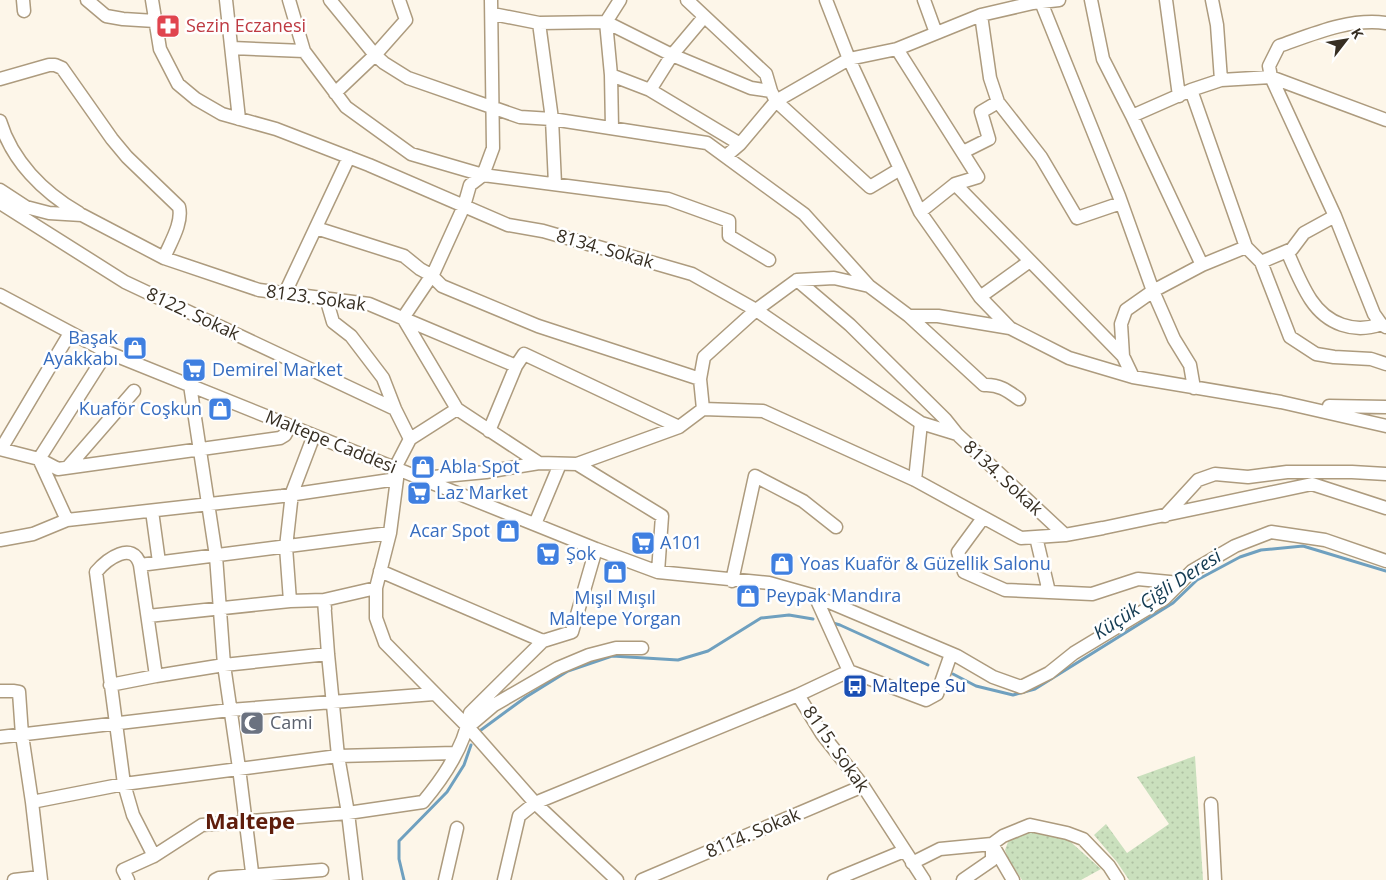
<svg xmlns="http://www.w3.org/2000/svg" width="1386" height="880" font-family="'Open Sans',sans-serif">
<defs>
<pattern id="park-dots" width="8" height="8" patternUnits="userSpaceOnUse" patternTransform="scale(1.25)"><rect width="8" height="8" fill="#cae0bd"/><path d="M2 2h.1M6 6h.1" fill="none" stroke="#aec0a2" stroke-width="1.8" stroke-linecap="round"/></pattern>
</defs>
<rect width="100%" height="100%" fill="#fdf6e9"/>
<path fill="url(#park-dots)" d="M1195 756 1203 880H1129L1117 862 1094 835 1106 824 1127 853 1169 824 1137 777Z
M1032 829 1064 836 1101 869 1081 880H1022L1008 858 1005 850 1008 842Z"/>
<g fill="none" stroke-linecap="round" stroke-linejoin="round">
<path stroke="#6fa0bf" stroke-width="3" d="M833 623 840 625 928 665
M953 674 976 686 1013 695 1035 689 1173 603 1197 580 1240 557 1261 550 1303 546 1386 571
M481 730 526 697 568 671 612 656 678 660 708 651 761 618 789 615 813 619
M404 880 399 859V841L447 792 464 765 471 745"/>
<g stroke="#ad9b7e" stroke-width="15">
<path id="minor" d="M23 0 24 11
M87 0 106 16 123 19 155 21
M152 0 160 49 178 84 196 99 222 114 276 129 369 165 508 225 543 231 692 274 756 310 921 423 957 434 1065 535
M226 0 239 119
M289 0 304 51 346 107 411 154 483 175 668 199 729 221V236L769 260
M330 0 375 55 384 63 408 78 520 117 552 119 707 143 804 214 869 286
M687 0 766 74 771 91 776 101 870 187 900 169
M826 0 849 59 897 49 981 15 1033 3 1059 0
M924 0 936 33
M1091 0 1103 59 1132 116 1202 265 1246 247 1261 262 1292 249 1304 233 1335 216 1374 314 1381 324 1386 327
M1166 0 1179 96
M1212 0 1217 25 1221 80
M1041 2 1119 196 1153 291 1174 339 1190 365 1194 388
M493 14 539 23 606 22 672 55 751 88 771 91
M981 15 990 78 998 102 1041 157 1077 218 1121 203
M539 23 552 119 555 184
M232 48 304 51
M897 49 978 177 955 184 920 212
M611 75 650 90 740 144
M0 79 49 65H55L62 68 112 139 127 157 179 207C183 223 170 243 164 258
M650 90 672 55 704 17
M1191 90 1246 247
M335 93 375 55 406 20 399 0
M1132 116 1191 90 1221 80 1271 77 1386 120
M0 121C12 161 43 192 79 213
M612 128 611 75 606 22 620 0
M963 152 989 139 981 112 998 102
M726 156 740 144 776 101 849 59 920 212 980 297 1010 328 1069 358 1133 377 1281 402 1386 426
M955 184 1123 356
M0 190 26 207 49 213 82 215 164 258 259 290 369 304 516 366 524 354 679 427
M0 203 125 282 395 409
M1335 216 1271 77 1269 66 1279 46C1313 34 1349 18 1386 23
M316 228 404 256 420 269 431 275 442 286 538 326 700 379
M1287 251C1294 267 1301 285 1311 300 1327 324 1354 334 1381 324
M1261 262 1290 337 1316 354 1334 357 1371 359 1386 364
M797 280 850 325 945 419 957 434
M285 293 349 157
M0 295 107 352 596 549 658 572 769 583 815 596 957 656 993 677 1021 687 1049 673 1074 653 1165 598 1192 571 1235 546 1271 532 1325 540 1386 561
M980 297 1030 261
M326 298 333 322 351 336 383 378 395 409 410 439
M909 316 984 385C999 384 1008 391 1019 399
M1133 377 1123 356 1121 324 1126 310 1153 291 1202 265
M190 385 216 556 224 665 239 768 253 880
M1329 406 1386 407
M457 409 539 463
M703 409 763 411 915 480 1021 538 1065 535 1103 528 1312 484 1386 508
M489 431 516 366
M0 449 39 459 58 469 280 438 285 435 290 426
M1 449 70 333
M577 464 662 516 658 572
M68 467 134 391
M395 468 410 439 457 409 403 318 434 272 464 206 470 185 483 175 493 148 491 0
M423 478 486 472 539 463 577 464 679 427 703 409 700 379 704 357 756 310 797 280 834 278 869 286 909 316H938L1010 328
M915 480 921 423
M152 511 159 562
M1165 516 1198 480 1215 474 1248 477 1287 472H1352L1386 474
M983 518 958 552 964 572 1005 590 1049 592 1092 594 1138 579 1180 583
M67 520 282 496 397 479 390 533 376 588V618L385 643 468 727 535 803 617 880
M535 524 560 464
M1036 537 1049 592
M0 540 33 534 67 520 39 459 107 352
M140 565C133 540 107 559 96 572L124 784 133 815 154 856
M380 571 543 641 572 632 596 549
M732 581 755 476 803 501 836 527
M815 596 849 671
M290 601 286 547 292 493 311 443
M325 609 324 600 376 588
M148 616 290 601 324 600 328 654 338 756 348 813 356 880
M849 671 798 695 822 734 863 786 924 880
M849 671 926 700 937 694 951 654
M156 676 140 565 390 533
M110 685 156 676 224 665 328 654
M0 691H13L19 692 22 735 32 802 41 880
M468 727 494 705 558 668 589 655 616 648H642
M0 737 230 710 434 694
M32 802 124 784 338 756 455 753
M1211 804 1215 880
M912 863 940 849 992 844 1013 880
M14 880 40 877
M128 880 123 870 154 856 202 825 348 813 423 802C444 777 465 746 470 713L543 641
M215 880 219 878 322 870
M445 880 457 828
M504 880 519 816 535 803 798 695
M642 880 863 786
M834 880 904 851
M963 880 992 860V844L1003 836 1030 825 1067 833 1083 839 1109 866 1118 880"/>
</g>
<use href="#minor" stroke="#fff" stroke-width="12"/>
</g>
<defs>
<g id="pharmacy-square" transform="scale(1.25)"><rect x="-9" y="-9" width="18" height="18" rx="4" fill="#e0444e" stroke="#fff"/><path d="M-2-6h4v4h4v4h-4v4h-4v-4h-4v-4h4Z" fill="#fff"/></g>
<g id="shop-square" transform="scale(1.25)"><rect x="-9" y="-9" width="18" height="18" rx="4" fill="#3f7fe0" stroke="#fff"/><path d="M-5-2.5h2.3a2.7 3.5 0 0 1 5.4 0H5L5.5 6h-11ZM-1.5-2.5h3a1.5 2.3 0 0 0-3 0Z" fill="#fff"/></g>
<g id="supermarket-square" transform="scale(1.25)"><rect x="-9" y="-9" width="18" height="18" rx="4" fill="#3f7fe0" stroke="#fff"/><path d="M-6-5.5h2.5l.6 2H6L4.5 2H-2.5L-4.4-4H-6ZM-1.5 3.2a1.3 1.3 0 1 0 .1 0ZM3 3.2a1.3 1.3 0 1 0 .1 0Z" fill="#fff"/></g>
<g id="bus-square" transform="scale(1.25)"><rect x="-9" y="-9" width="18" height="18" rx="4" fill="#1a4fb4" stroke="#fff"/><path d="M-5-6H5V4H4V6H2V4H-2V6H-4V4H-5ZM-3.5-4V0h7V-4ZM-3.5 1.2v1.5H-2V1.2ZM2 1.2v1.5H3.5V1.2Z" fill="#fff"/></g>
<g id="mosque-square" transform="scale(1.25)"><rect x="-9" y="-9" width="18" height="18" rx="4" fill="#6b7280" stroke="#fff"/><path d="M3.5-4.9A6 6 0 1 0 3.5 4.9A5 5 0 1 1 3.5-4.9Z" fill="#fff"/></g>
</defs>
<g fill-rule="evenodd">
<use href="#pharmacy-square" x="168" y="26"/>
<use href="#shop-square" x="135" y="348"/>
<use href="#supermarket-square" x="194" y="370"/>
<use href="#shop-square" x="220" y="409"/>
<use href="#shop-square" x="423" y="467"/>
<use href="#supermarket-square" x="419" y="493"/>
<use href="#shop-square" x="508" y="531"/>
<use href="#supermarket-square" x="643" y="543"/>
<use href="#supermarket-square" x="548" y="554"/>
<use href="#shop-square" x="782" y="564"/>
<use href="#shop-square" x="615" y="572"/>
<use href="#shop-square" x="748" y="596"/>
<use href="#bus-square" x="855" y="686"/>
<use href="#mosque-square" x="252" y="723"/>
</g>
<g text-anchor="middle" stroke-width="5" stroke-linejoin="round" paint-order="stroke">
<g font-size="18" fill="#be3a42" stroke="#fff" text-anchor="start">
<text x="186" y="32">Sezin Eczanesi</text>
</g>
<g font-size="18" fill="#362e22" stroke="#fff">
<text transform="translate(605 249) rotate(16)" y="6">8134. Sokak</text>
<text transform="translate(316 298) rotate(8)" y="6">8123. Sokak</text>
<text transform="translate(193 314) rotate(25)" y="6">8122. Sokak</text>
<text transform="translate(331 442) rotate(22)" y="6">Maltepe Caddesi</text>
<text transform="translate(1003 478) rotate(43)" y="6">8134. Sokak</text>
<text transform="translate(836 749) rotate(55)" y="6">8115. Sokak</text>
<text transform="translate(753 833) rotate(-23)" y="6">8114. Sokak</text>
</g>
<g font-size="18" fill="#366cbe" stroke="#fff" text-anchor="start">
<text x="118" y="344" text-anchor="end">Başak<tspan x="118" dy="21">Ayakkabı</tspan></text>
<text x="212" y="376">Demirel Market</text>
<text x="202" y="415" text-anchor="end">Kuaför Coşkun</text>
<text x="440" y="473">Abla Spot</text>
<text x="436" y="499">Laz Market</text>
<text x="490" y="537" text-anchor="end">Acar Spot</text>
<text x="660" y="549">A101</text>
<text x="566" y="560">Şok</text>
<text x="800" y="570">Yoas Kuaför &amp; Güzellik Salonu</text>
<text x="766" y="602">Peypak Mandıra</text>
<text x="615" y="604" text-anchor="middle">Mışıl Mışıl<tspan x="615" dy="21">Maltepe Yorgan</tspan></text>
</g>
<g font-size="18" fill="#164399" stroke="#fff" text-anchor="start">
<text x="872" y="692">Maltepe Su</text>
</g>
<g font-size="18" fill="#5b616d" stroke="#fff" text-anchor="start">
<text x="270" y="729">Cami</text>
</g>
<g font-size="19" font-style="italic" fill="#133b52" stroke="#fff">
<text transform="translate(1157 594) rotate(-33)" y="7">Küçük Çiğli Deresi</text>
</g>
<g font-size="22" font-weight="bold" fill="#5f1d0c" stroke="#fff">
<text x="250" y="829">Maltepe</text>
</g>
</g>
<g transform="translate(1346 40) rotate(59)" stroke="#ffffff" stroke-width="4" paint-order="stroke">
<path d="M0-4L9 19L0 12L-9 19Z" fill="#362e22"/>
<text y="-8" font-size="14" font-weight="bold" text-anchor="middle" fill="#362e22">K</text>
</g>
</svg>
